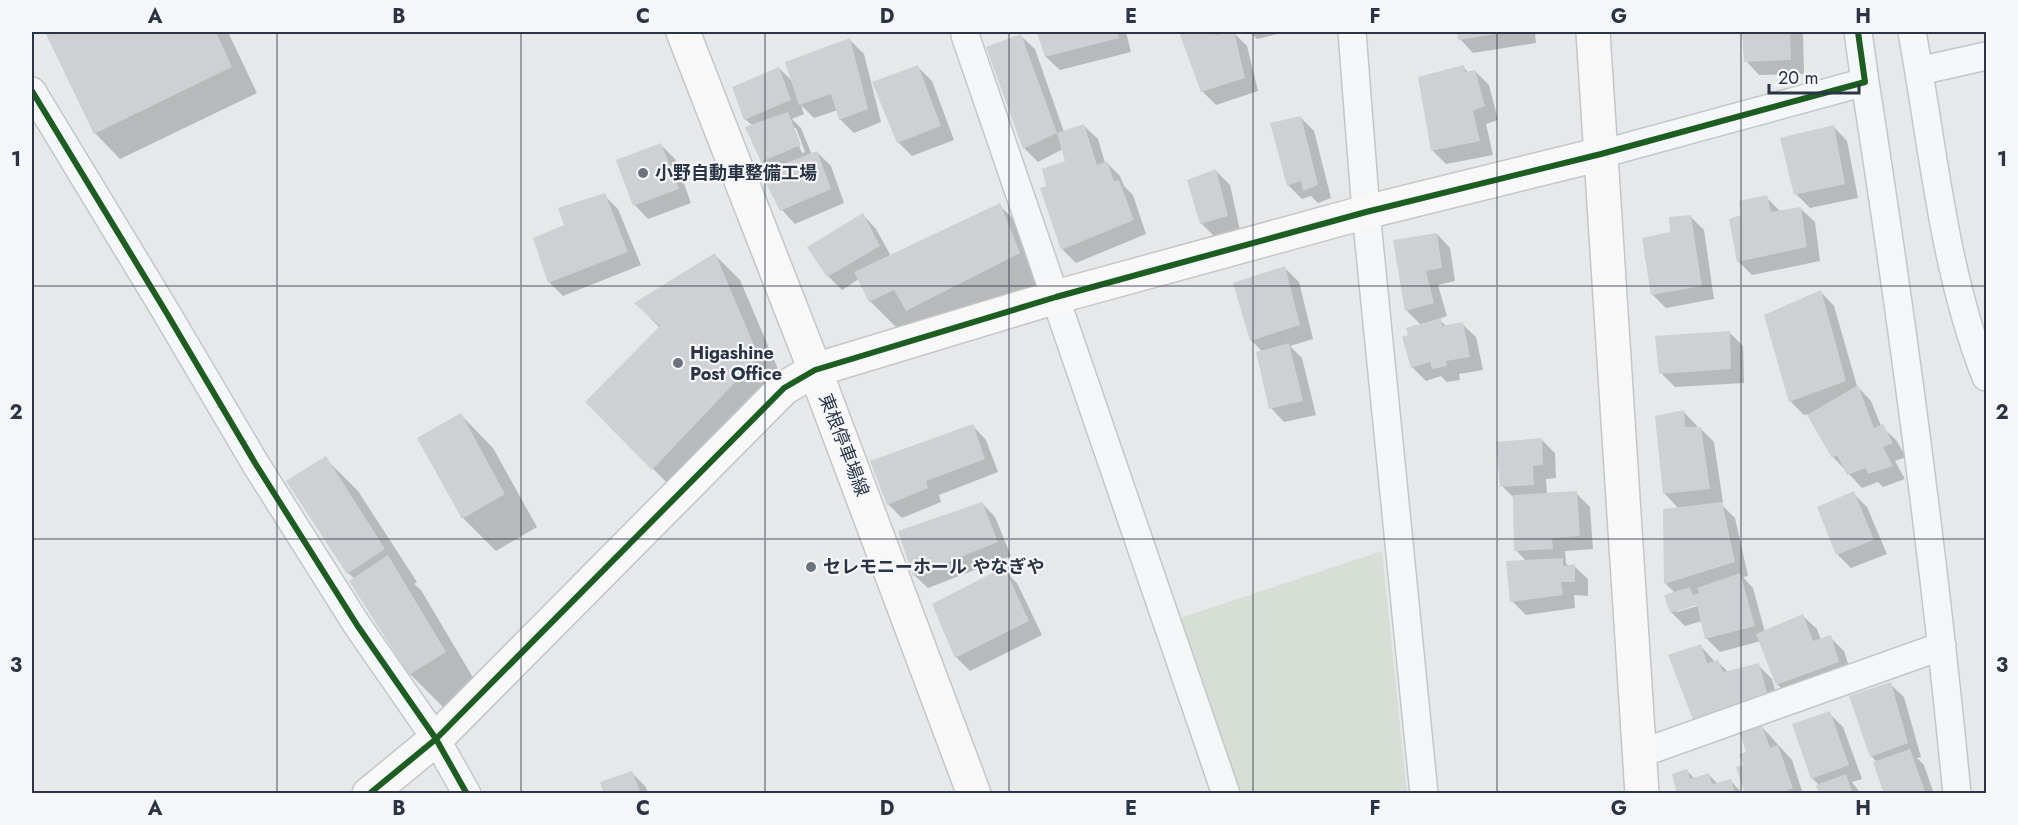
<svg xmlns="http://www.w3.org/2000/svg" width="2018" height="825" font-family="Jost,'Noto Sans JP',sans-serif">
<rect width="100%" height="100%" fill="#e6e8ea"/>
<path fill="#d6ded6" d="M1382 551 1407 793H1237L1174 620Z"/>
<path fill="#0003" fill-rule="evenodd" d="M46 32H228L257 93 120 159 95 133Z
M1038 32H1126L1131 52 1060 70 1046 57Z
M1180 32H1222L1223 34 1233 32 1247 46 1258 91 1216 105 1202 91Z
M1250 32H1286L1257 39Z
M1459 32H1535L1536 43 1473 53 1460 39Z
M1744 32H1803L1804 74 1759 75 1746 61Z
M1021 36 1035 49 1064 132 1084 126 1098 139 1105 163H1107L1120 176 1124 186 1133 195 1146 234 1076 263 1062 249 1048 187 1067 162 1063 149 1038 162 1024 148Z
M850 40 864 54 881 122 854 133 840 119 838 110 814 118 801 105 804 114 792 119 801 128 812 155 817 152 831 166 844 203 795 224 782 210 772 171 762 162 747 128 753 126 745 119 779 68 793 82ZM792 128H796L805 152 802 153Z
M918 67 932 81 954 140 912 156 898 142Z
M1463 67 1469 73 1475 71 1489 85 1498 120 1486 124 1493 155 1446 164 1432 150Z
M1301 118 1314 131 1331 198 1318 203 1311 196 1302 199 1288 185Z
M1834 127 1847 141 1858 198 1810 208 1796 194Z
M661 145 675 159 691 203 648 219 635 205Z
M1216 171 1230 185 1240 230 1215 237 1201 223Z
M604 195 618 209 641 265 563 296 549 282Z
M1766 197 1780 211 1801 209 1815 222 1820 261 1752 275 1738 261 1743 216Z
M999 205 1033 238 1052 286 903 334 870 301 859 279 842 290 828 276 863 215 876 229 891 256Z
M1690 216 1704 230 1714 299 1666 308 1652 294 1671 233Z
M1437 234 1450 248 1455 281 1438 285 1447 316 1439 319 1447 327 1462 324 1476 337 1483 370 1459 374 1460 380 1447 382 1441 376 1426 381 1412 367 1421 325 1407 311 1395 241Z
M715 255 740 280 784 383 678 494 587 402 660 328 636 303Z
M1285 268 1299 282 1313 339 1290 346 1302 358 1316 415 1284 422 1271 408 1263 352 1251 340Z
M1821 292 1834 306 1857 386 1871 401 1881 426 1896 440 1906 457 1895 461 1905 479 1883 487 1878 482 1862 488 1833 457 1808 414 1804 415 1791 402 1766 316Z
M1729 332 1743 346 1744 383 1675 387 1661 373Z
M1684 412 1697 426V428H1700L1714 442 1723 503H1720L1735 518 1748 576 1743 577 1753 588 1765 632 1803 616 1817 629 1821 640 1830 637 1844 651 1852 676 1791 698 1777 684 1761 641 1720 652 1707 639 1702 621 1685 626 1671 612 1675 593 1666 584 1664 510 1679 509 1664 493ZM1703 601 1704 604 1677 612V609Z
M460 414 493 448 537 527 496 551 463 518Z
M973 426 986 440 998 472 939 495 941 502 902 518 888 504Z
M1541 439 1555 453 1556 478 1546 479 1547 495 1576 493 1590 507 1593 549 1565 551 1566 563 1570 567 1574 566 1588 579V596L1574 595 1575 608 1526 615 1512 601 1527 562 1516 550 1515 499 1502 486Z
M325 458 358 491 417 582 414 584 421 590 478 686 443 707 410 674 355 579 348 573Z
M1853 493 1867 507 1887 554 1851 568 1837 554Z
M982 503 995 517 1011 556 928 588 914 575Z
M1003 569 1017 583 1042 635 970 671 956 657Z
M1700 645 1715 662 1717 661 1728 672 1758 665 1772 679 1781 711 1709 735Z
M1890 684 1904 697 1921 757 1917 758 1924 765 1934 794H1885L1877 762 1871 756Z
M1829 713 1843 727 1862 779 1852 782 1861 794H1821L1819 785 1812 778Z
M1762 727 1792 760 1803 794H1747L1745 766 1748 753Z
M1687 771 1695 779 1709 775 1718 784 1730 780 1743 794H1679Z
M632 773 646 787 648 794H602Z"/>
<path fill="#ced0d3" d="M45 32H216L232 67 94 134Z
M1037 32H1117L1119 38 1045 57Z
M1179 32H1214L1215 35 1234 32 1245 78 1201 92Z
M1457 32H1502V33L1458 40Z
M1742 32H1790L1791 60 1744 62Z
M1021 34 1057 133 1023 149 986 47Z
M850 38 868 109 839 120 831 94 799 105 785 62Z
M918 65 941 126 897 143 872 82Z
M1464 65 1465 72 1475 70 1485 106 1473 111 1480 141 1431 151 1418 77Z
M779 67 791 100 744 120 732 87Z
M788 112 801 145 761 162 745 127Z
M1301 116 1318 185 1303 191 1301 181 1287 186 1270 123Z
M1084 124 1097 165 1107 161 1114 181 1119 180 1134 220 1061 250 1040 188 1046 186 1042 169 1065 161 1057 133Z
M1834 125 1845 184 1794 195 1780 138Z
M661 143 679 189 633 206 616 160Z
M817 151 831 189 780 211 761 173Z
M1216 169 1228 216 1200 224 1187 180Z
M605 193 628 252 548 283 533 238 564 225 558 208Z
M1767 195 1771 212 1801 207 1807 247 1737 262 1729 219 1741 215 1739 201Z
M1000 203 1020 253 906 311 894 290 869 302 854 272Z
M863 213 880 246 827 277 807 247Z
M1691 215 1702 286 1651 295 1642 238 1670 232 1669 217Z
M1437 233 1442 268 1426 271 1434 303 1405 311 1393 240Z
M715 253 759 357 652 470 585 402 660 326 634 303Z
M1285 266 1300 325 1250 341 1233 283Z
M1821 290 1846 381 1789 402 1764 315Z
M1441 318 1442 326 1463 322 1470 357 1446 361 1447 366 1432 369 1430 362 1411 368 1402 337 1408 335 1406 328Z
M1730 331 1731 369 1659 374 1655 336Z
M1289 343 1303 401 1269 409 1256 352Z
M1858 385 1874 428 1883 424 1893 443 1883 447 1893 466 1868 474 1866 468 1847 475 1837 455 1832 458 1807 415Z
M1684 410 1685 427H1701L1710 489 1663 494 1655 416Z
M461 413 505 494 462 519 417 438Z
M973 424 985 459 926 481 928 488 887 505 870 461Z
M1542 438 1543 465 1533 466 1534 485 1500 487 1496 442Z
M326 456 385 549 347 574 286 481Z
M1577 491 1580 536 1552 538 1553 549 1514 551 1513 495Z
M1854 491 1874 540 1836 555 1817 507Z
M982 502 998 542 913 576 898 531Z
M1722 502 1735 562 1664 584 1663 509Z
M388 555 446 652 409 675 349 581Z
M1563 558V566L1575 564V582H1561L1563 595 1510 602 1506 561Z
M1004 567 1029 621 955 658 932 604Z
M1740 573 1755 626 1705 639 1697 605 1670 613 1664 595 1690 587 1693 595 1699 593 1697 588Z
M1803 614 1813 641 1831 635 1839 662 1776 685 1756 634Z
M1701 644 1707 663 1718 660 1723 672 1759 663 1768 697 1694 722 1668 655Z
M1891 682 1908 743 1870 757 1849 696Z
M1830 711 1849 765 1811 779 1792 724Z
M1762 725 1770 748 1778 745 1793 788 1777 794H1745L1736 767 1743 765 1739 754 1746 752 1740 733Z
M1910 749 1926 794H1884L1873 762Z
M1687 769 1690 779 1709 773 1712 784 1731 779 1735 794H1677L1672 774Z
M632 771 641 794H599L603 792 600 782Z
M1846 774 1853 794H1819L1816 785Z"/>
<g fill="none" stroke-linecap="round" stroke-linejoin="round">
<g stroke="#c4c6c8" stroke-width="30">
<path id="street" d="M1352 32 1366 212 1424 794
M1912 32C1933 146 1943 268 1986 377
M965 35 1226 794
M1919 71 1986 56
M1865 82C1902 318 1934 555 1957 794
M32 91 166 312 255 463 357 625 436 739 467 794
M1601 154 1865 82 1858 32
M1639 754 1942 646"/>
</g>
<g stroke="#c4c6c8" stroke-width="36">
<path id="secondary" d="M683 32 815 370 974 794
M1593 32 1642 794
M369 794 436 739 784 388 815 370 1056 297 1366 212 1601 154"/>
</g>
<use href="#street" stroke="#f5f6f7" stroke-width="27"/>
<use href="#secondary" stroke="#f8f8f8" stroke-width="33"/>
<g stroke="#f4f6f9" stroke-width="10">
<path id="cycleway" d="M32 91 166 312 255 463 357 625 436 739 467 794
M369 794 436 739 784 388 815 370 1056 297 1366 212 1601 154 1865 82 1858 32"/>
</g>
<use href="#cycleway" stroke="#1b5e20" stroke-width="6"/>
</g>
<path fill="none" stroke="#2b3445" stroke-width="1.5" stroke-opacity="0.55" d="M277 32V794M521 32V794M765 32V794M1009 32V794M1253 32V794M1497 32V794M1741 32V794M32 286H1986M32 539H1986"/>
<g fill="#6c737f" stroke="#f4f6f9" stroke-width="2">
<circle cx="643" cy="173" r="6"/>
<circle cx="678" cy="363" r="6"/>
<circle cx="811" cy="567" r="6"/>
</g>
<g text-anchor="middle" stroke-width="4.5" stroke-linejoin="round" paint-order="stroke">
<g font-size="18" font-weight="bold" fill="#2b3445" stroke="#f4f6f9" text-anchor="start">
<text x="655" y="179">小野自動車整備工場</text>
<text x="690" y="359">Higashine<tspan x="690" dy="21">Post Office</tspan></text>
<text x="823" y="573">セレモニーホール やなぎや</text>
</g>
<g font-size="18" fill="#2b3445" stroke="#f4f6f9">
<text transform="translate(844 445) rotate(69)" y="6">東根停車場線</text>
</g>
</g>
<rect width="2018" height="825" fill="none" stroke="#f4f6f9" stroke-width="66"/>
<path d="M1769 84v9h90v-9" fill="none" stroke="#2b3445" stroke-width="3"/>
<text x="1778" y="84" font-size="18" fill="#2b3445" stroke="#f4f6f9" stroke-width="4.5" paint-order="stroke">20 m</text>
<rect x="33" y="33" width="1952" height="759" fill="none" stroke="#2b3445" stroke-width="2"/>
<g font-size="20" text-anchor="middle" font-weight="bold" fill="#2b3445">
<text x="155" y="23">A</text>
<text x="399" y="23">B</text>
<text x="643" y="23">C</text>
<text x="887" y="23">D</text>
<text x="1131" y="23">E</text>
<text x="1375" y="23">F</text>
<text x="1619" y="23">G</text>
<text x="1863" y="23">H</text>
<text x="16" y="166">1</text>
<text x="2002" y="166">1</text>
<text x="16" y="419">2</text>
<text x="2002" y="419">2</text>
<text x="16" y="672">3</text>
<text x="2002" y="672">3</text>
<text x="155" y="815">A</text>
<text x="399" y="815">B</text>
<text x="643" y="815">C</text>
<text x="887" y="815">D</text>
<text x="1131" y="815">E</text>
<text x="1375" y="815">F</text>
<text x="1619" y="815">G</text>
<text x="1863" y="815">H</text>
</g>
</svg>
